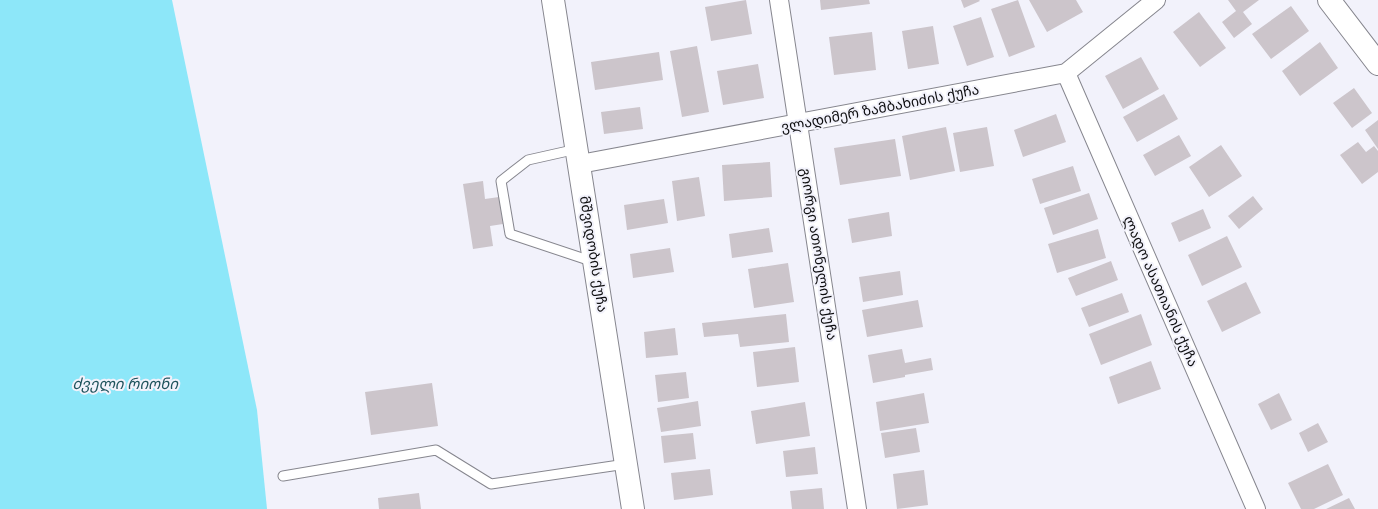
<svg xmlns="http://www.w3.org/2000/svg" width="1378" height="509" font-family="'Noto Sans','Noto Sans Georgian',sans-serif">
<rect width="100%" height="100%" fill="#f2f2fb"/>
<path fill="#8de7f9" d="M0 0H172L257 410 267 509H0Z"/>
<path fill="#ccc5cb" d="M746 0 752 34 711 41 705 7Z
M820 0H869L870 4 821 10Z
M961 0H979L980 1 964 8Z
M1018 0 1035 47 1009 57 991 9Z
M1029 0H1076L1083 12 1047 32Z
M1228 0H1259L1243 12 1252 24 1234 38 1222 22 1236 11Z
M1291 6 1309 31 1271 59 1252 34Z
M1199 12 1226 48 1200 67 1173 32Z
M981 17 994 57 967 66 953 26Z
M933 26 939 64 908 69 902 31Z
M872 32 876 70 834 75 829 37Z
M1320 42 1338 68 1300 96 1282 71Z
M697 46 709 112 682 117 670 51Z
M659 52 663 80 595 90 591 62Z
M1141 57 1159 89 1123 109 1105 76Z
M758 64 764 98 723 105 717 71Z
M1354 88 1372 113 1352 128 1333 103Z
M1164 94 1178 119 1137 142 1123 117Z
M640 107 643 129 604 134 601 112Z
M1056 114 1066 142 1023 157 1014 130Z
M1378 120V149L1365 130Z
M946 127 955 171 910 180 902 136Z
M987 127 994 166 960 172 953 133Z
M1179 135 1191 156 1155 176 1143 155Z
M895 139 901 176 840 185 834 148Z
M1358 142 1366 152 1374 146 1378 151V172L1362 184 1340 155Z
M1221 145 1242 176 1209 197 1189 167Z
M770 162 772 197 724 201 722 165Z
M1073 166 1081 191 1040 204 1032 179Z
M699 177 705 216 677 221 672 181Z
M483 181 485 199 499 197 503 224 490 226 493 246 473 249 463 184Z
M1089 193 1098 219 1053 235 1044 208Z
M1253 196 1263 209 1239 229 1228 216Z
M664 199 668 223 627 230 624 205Z
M1203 209 1211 228 1179 242 1171 223Z
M889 212 892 236 852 243 848 219Z
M769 228 773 252 732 258 729 234Z
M1098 229 1106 258 1057 273 1048 244Z
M1227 236 1242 267 1202 286 1188 255Z
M670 248 674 272 633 278 630 254Z
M1111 261 1118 280 1076 296 1068 278Z
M788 263 794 302 754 308 748 269Z
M900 271 903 295 863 302 859 277Z
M1246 282 1261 313 1222 332 1207 301Z
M1122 293 1129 312 1089 327 1081 308Z
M918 300 923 327 867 337 862 310Z
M786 314 789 342 740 347 738 334 704 337 702 323Z
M1141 314 1152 345 1101 365 1089 334Z
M675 328 678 355 646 358 644 332Z
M795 347 799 382 757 387 753 352Z
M902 349 905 363 931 358 933 370 905 375V377L873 383 868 355Z
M1151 361 1161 389 1118 404 1109 377Z
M686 372 689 398 658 402 655 375Z
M432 383 438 426 371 435 365 392Z
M924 393 929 423 880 431 876 402Z
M1279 393 1292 420 1271 430 1258 404Z
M698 401 701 426 661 432 657 408Z
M805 402 810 436 756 444 751 411Z
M1318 423 1328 442 1308 452 1299 433Z
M916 428 920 452 885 458 881 433Z
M693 433 696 459 664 463 661 436Z
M815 447 818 474 786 477 783 451Z
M1328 464 1343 495 1314 509H1301L1288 483Z
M710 469 713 495 674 500 671 473Z
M924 470 928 505 897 509 893 474Z
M822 488 824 509H792L790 491Z
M419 493 421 509H379L378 498Z
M1349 498 1355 509H1326Z"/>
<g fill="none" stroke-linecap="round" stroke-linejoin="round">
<g stroke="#86868e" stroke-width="11">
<path id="service" d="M577 149 528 160 501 181 510 234 594 262
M283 476 436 450 491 484 626 464"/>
</g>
<g stroke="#86868e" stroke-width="20">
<path id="minor" d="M779 0 857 509
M1066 73 1256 509
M580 164 1066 73 1156 0"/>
</g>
<g stroke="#86868e" stroke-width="24">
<path id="tertiary" d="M553 0 633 509
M1329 0 1378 64"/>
</g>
<use href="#service" stroke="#fff" stroke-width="9"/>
<use href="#minor" stroke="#fff" stroke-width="18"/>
<use href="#tertiary" stroke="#fff" stroke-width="22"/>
</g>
<g text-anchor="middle" stroke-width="4" stroke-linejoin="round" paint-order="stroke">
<g font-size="14" fill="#0e0e10" stroke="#f2f2fb">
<text transform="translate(880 108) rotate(-11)" y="5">ვლადიმერ ზამბახიძის ქუჩა</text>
<text transform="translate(594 254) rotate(81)" y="5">მშვიდობის ქუჩა</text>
<text transform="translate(819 254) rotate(81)" y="5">გიორგი ათონელის ქუჩა</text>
<text transform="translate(1161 291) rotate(66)" y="5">ლადო ასათიანის ქუჩა</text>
</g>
<g font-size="15" font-style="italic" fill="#1f535d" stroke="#f2f2fb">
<text x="125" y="389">ძველი რიონი</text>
</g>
</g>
</svg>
